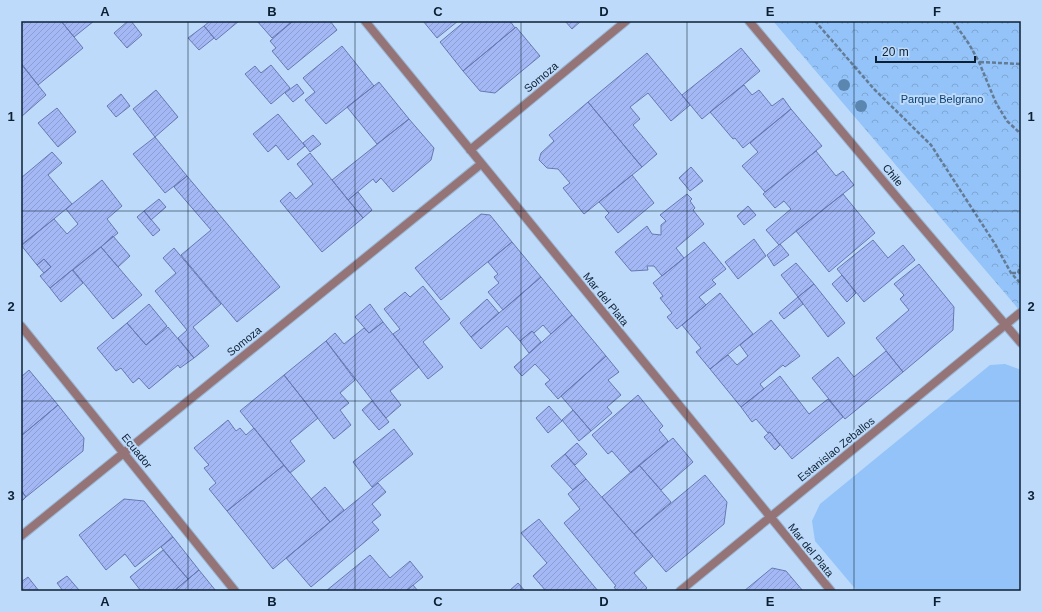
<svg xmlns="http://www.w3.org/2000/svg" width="1042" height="612" font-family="Helvetica,sans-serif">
<defs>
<pattern id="park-crowns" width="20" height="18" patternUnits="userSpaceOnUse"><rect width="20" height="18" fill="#93c3f8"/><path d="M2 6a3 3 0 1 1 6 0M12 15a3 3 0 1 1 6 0" fill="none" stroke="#7ea7d5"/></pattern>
<pattern id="building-hatch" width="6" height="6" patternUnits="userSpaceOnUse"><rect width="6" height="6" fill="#a5b8f6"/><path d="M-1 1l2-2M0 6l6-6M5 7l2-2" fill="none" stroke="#8d9ed3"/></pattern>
</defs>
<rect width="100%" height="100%" fill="#bddafa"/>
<path fill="#93c3f8" d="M1005 364 1019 369 1021 372V591H857L815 541 812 521 820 504 990 365Z"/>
<path fill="url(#park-crowns)" d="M773 21H1021V312Z"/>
<path fill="url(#building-hatch)" stroke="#6778b1" d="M21 21H61L83 48 38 85 21 63Z
M61 21H94L74 37Z
M128 21H131L142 35 127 48 114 33Z
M210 21H239L216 40 204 26Z
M257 21H293L272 38Z
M293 21H330L337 30 288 70 272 51 276 48 270 41Z
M423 21H458L437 38Z
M465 21H510L515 28 463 71 440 42Z
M565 21H581L572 29Z
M204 26 214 38 199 50 188 38Z
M516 27 540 56 495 93 480 91 463 71Z
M342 46 374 86 326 124 305 100 315 92 303 78Z
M741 48 760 71 702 119 682 95Z
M647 53 690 105 671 121 648 93 630 107 640 119 633 125 657 154 642 167 588 102Z
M21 64 46 95 21 117Z
M271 65 290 88 271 104 245 74 255 66 261 73Z
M379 82 409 119 377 144 347 107Z
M297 84 304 93 293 102 285 93Z
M744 85 752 95 759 90 772 106 783 98 791 109 743 148 735 138 733 139 710 112Z
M156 90 178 117 155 137 133 109Z
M121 94 130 106 116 117 107 106Z
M588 102 642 167 584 214 563 188 570 183 558 169 547 168 539 160 541 153 554 141 549 135Z
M57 108 76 132 58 147 38 123Z
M791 109 822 146 765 192 742 166 758 152 750 143Z
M278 114 305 146 288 160 276 145 268 152 253 134Z
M409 119 434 148 431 160 393 192 381 178 376 183 373 179 348 200 332 180Z
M313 135 321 144 310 152 303 143Z
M155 137 187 176 165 193 133 154Z
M816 151 836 176 843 171 854 185 779 245 766 230 791 209 784 201 775 208 763 194Z
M52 152 62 163 48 175 72 204 21 246V178Z
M310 153 363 218 322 252 280 201 290 192 296 199 313 184 297 164Z
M691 167 703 181 690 191 679 178Z
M632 175 654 203 618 233 605 217 609 213 599 202Z
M187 176 280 287 237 322 181 255 211 230 174 187Z
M102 180 122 206 107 219 118 233 50 288 40 276 51 267 44 259 37 265 21 245 54 219 67 234 78 224 66 209Z
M358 192 372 210 363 218 348 200Z
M687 194 692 199 690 201 695 208 693 210 704 224 676 248 684 258 662 276 654 266H647L648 270 631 271 615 252 647 226 652 234 661 235V225L666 221 660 215Z
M843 194 875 233 829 272 796 231Z
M159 199 166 207 151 220 144 211Z
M748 206 756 215 744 225 737 216Z
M144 211 160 230 153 236 137 217Z
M481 214 490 215 512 242 441 300 415 268Z
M113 236 130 256 118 267 101 247Z
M754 239 766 256 738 279 725 262Z
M873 240 888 258 903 245 915 260 864 302 837 269Z
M512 242 541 277 503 310 488 292 499 283 494 277 498 274 488 262Z
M704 242 726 269 712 280 716 284 699 297 706 305 677 329 667 317 672 313 660 298 663 296 653 283Z
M780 244 789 255 774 266 767 255Z
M101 247 142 295 113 319 73 270Z
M174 248 221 304 193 327 209 346 194 358 178 338 187 330 155 291 176 273 163 258Z
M44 259 51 267 44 273 37 265Z
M796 263 814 284 798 297 781 275Z
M919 264 954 307 953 330 903 372 876 338 909 310 900 299 904 295 894 284Z
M72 270 83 283 61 302 50 288Z
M842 275 856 293 847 302 832 284Z
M541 277 572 315 551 334 543 325 534 333 532 331 520 341 507 326 481 349 471 337Z
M814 284 845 323 828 337 798 297Z
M423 286 450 319 423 342 443 367 428 379 393 334 400 329 384 309 405 292 410 297Z
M720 293 753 334 710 369 696 352 701 348 682 325Z
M798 297 803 304 784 319 779 313Z
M487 299 499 313 471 337 460 323Z
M149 304 167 326 146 345 127 323Z
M370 304 383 322 369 333 355 317Z
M572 315 606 356 558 399 545 384 550 380 535 364 522 376 514 367Z
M771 320 800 356 785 367 783 365 760 384 764 389 741 407 710 369 728 355 737 365 748 356 740 345Z
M383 322 419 367 390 391 401 405 386 418 326 341 335 333 344 344 364 328 369 333Z
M127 323 146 345 168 327 194 358 180 368 178 365 149 389 139 378 133 383 121 368 116 371 97 348Z
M532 331 541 342 529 353 520 341Z
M326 341 355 380 340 393 349 403 340 410 351 425 334 439 284 375Z
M886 351 903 372 845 419 812 378 838 357 854 377Z
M606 356 619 372 608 380 621 395 607 407 612 413 591 431 561 396Z
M29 370 58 405 21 436V377Z
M284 375 318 418 290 441 305 461 290 473 240 411Z
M780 376 809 414 828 399 843 417 792 459 770 432 768 433 756 419 752 422 741 407Z
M638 395 663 426 659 430 668 441 631 473 612 451 608 454 592 435Z
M372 401 389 422 379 430 362 410Z
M58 405 84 438 83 451 26 497 21 490V436Z
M549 406 562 421 548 433 536 418Z
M573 410 591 431 579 441 562 420Z
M228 420 236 431 240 428 246 435 254 428 284 465 227 511 209 489 216 483 204 468 209 465 194 448Z
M394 429 413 454 372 487 353 462Z
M770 432 780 445 775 450 764 437Z
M673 438 693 462 661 490 639 465Z
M577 443 587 454 575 465 565 454Z
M565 454 586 479 573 490 551 466Z
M284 465 330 522 273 569 227 511Z
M639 465 671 502 634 534 602 497Z
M705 475 727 502 724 524 666 572 634 534Z
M586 479 653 556 634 573 647 588 643 591H617L614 587 616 586 564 523 580 509 568 494Z
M378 483 386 492 372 504 381 515 372 522 379 530 311 587 286 558Z
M325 487 344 510 330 522 311 499Z
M21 491 26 497 21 502Z
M124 499 144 501 173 537 135 567 125 554 106 570 79 535Z
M539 519 598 591H546L533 576 547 563 521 533Z
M173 537 199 570 188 579 161 547Z
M163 550 188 579 174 591H141L130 577Z
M370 555 390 578 410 561 423 577 406 591H326Z
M772 568 786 571 803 591H744Z
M199 570 216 591H174Z
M67 576 79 590 78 591H63L57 583Z
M28 577 39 591H21V582Z
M518 583 525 591H509Z
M413 585 418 591H406Z"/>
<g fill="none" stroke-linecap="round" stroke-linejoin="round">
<g stroke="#9ab5d2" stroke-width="10">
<path id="street" d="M365 21 831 591
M749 21 905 207 1021 343
M470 150 626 21
M21 326 235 591
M21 536 481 164
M680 591 1021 312"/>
</g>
<path stroke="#637b94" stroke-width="2.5" stroke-dasharray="4 2" stroke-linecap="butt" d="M815 21 874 89 931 145 995 244 1011 273 1021 284
M953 21 969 44 979 62 996 103 1007 121 1021 134
M980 62 1021 64
M1012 273H1021
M1018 273 1021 264"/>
<use href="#street" stroke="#947477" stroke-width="8"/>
</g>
<g fill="#5b86af">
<circle cx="844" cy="85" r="6"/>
<circle cx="861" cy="106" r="6"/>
</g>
<path fill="none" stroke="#0d2033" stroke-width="1" stroke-opacity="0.55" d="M188 21V591M355 21V591M521 21V591M687 21V591M854 21V591M21 211H1021M21 401H1021"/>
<g text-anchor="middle" stroke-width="4" stroke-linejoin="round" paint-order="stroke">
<g font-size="11" fill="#0d2033" stroke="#bddafa">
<text transform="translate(541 77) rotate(-40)" y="4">Somoza</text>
<text transform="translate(893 175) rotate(50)" y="4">Chile</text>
<text transform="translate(606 299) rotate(51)" y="4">Mar del Plata</text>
<text transform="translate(244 341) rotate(-39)" y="4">Somoza</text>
<text transform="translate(836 449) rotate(-39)" y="4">Estanislao Zeballos</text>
<text transform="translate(137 451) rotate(51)" y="4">Ecuador</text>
<text transform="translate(811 550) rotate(51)" y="4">Mar del Plata</text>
</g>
<g font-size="11" fill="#0b4172" stroke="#bddafa">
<text x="942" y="103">Parque Belgrano</text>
</g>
</g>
<rect width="1042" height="612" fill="none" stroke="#bddafa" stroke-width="44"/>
<path d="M876 56v6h99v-6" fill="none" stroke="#0d2033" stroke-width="2"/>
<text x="882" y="56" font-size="12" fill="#0d2033" stroke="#bddafa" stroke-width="3" paint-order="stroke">20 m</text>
<rect x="22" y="22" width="998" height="568" fill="none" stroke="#0d2033" stroke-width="1.5"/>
<g font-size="13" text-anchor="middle" font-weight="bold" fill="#0d2033">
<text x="105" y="16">A</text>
<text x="272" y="16">B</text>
<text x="438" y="16">C</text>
<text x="604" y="16">D</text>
<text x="770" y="16">E</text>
<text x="937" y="16">F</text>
<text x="11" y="121">1</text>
<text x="1031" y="121">1</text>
<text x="11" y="311">2</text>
<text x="1031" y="311">2</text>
<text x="11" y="500">3</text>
<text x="1031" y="500">3</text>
<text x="105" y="606">A</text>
<text x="272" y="606">B</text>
<text x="438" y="606">C</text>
<text x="604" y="606">D</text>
<text x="770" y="606">E</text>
<text x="937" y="606">F</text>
</g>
</svg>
